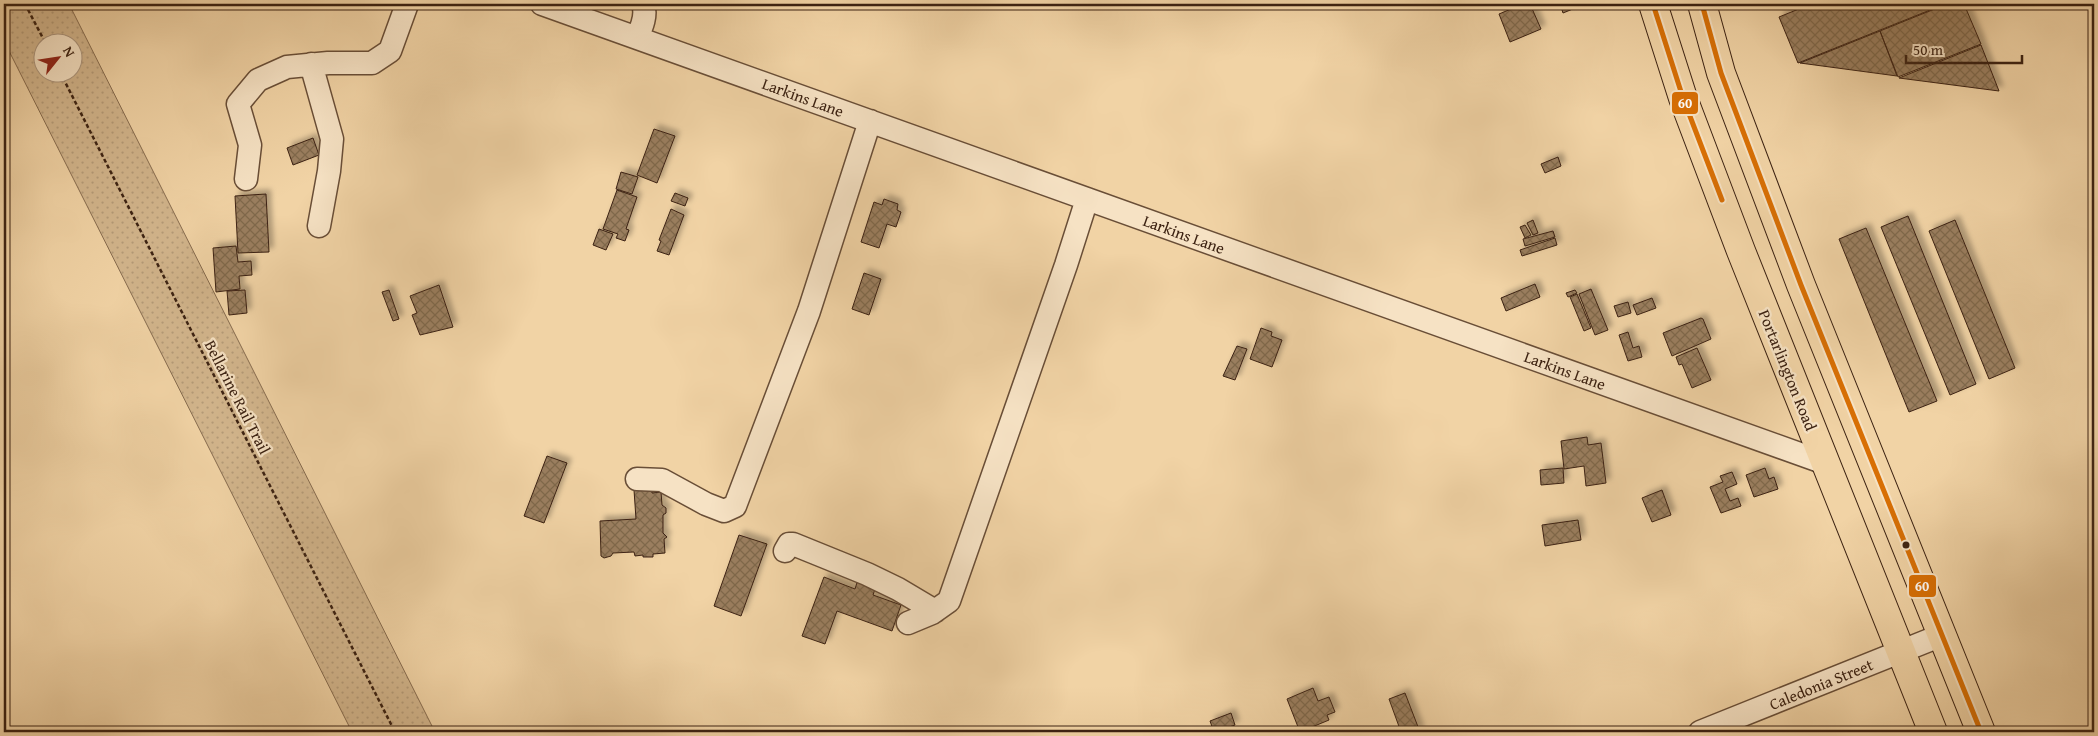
<svg xmlns="http://www.w3.org/2000/svg" width="2098" height="736" font-family="'Gentium Book Plus',serif">
<defs>
<pattern id="grass-dots" width="8" height="8" patternUnits="userSpaceOnUse" patternTransform="scale(1.25)"><rect width="8" height="8" fill="#d2b58c"/><path d="M2 2h.1M6 6h.1" fill="none" stroke="#b59b78" stroke-width="1.8" stroke-linecap="round"/></pattern>
<pattern id="building-cross-hatch" width="8" height="8" patternUnits="userSpaceOnUse" patternTransform="scale(1.25)"><rect width="8" height="8" fill="#9a7e5e"/><path d="M0 0l8 8M0 8l8-8" fill="none" stroke="#7f674c"/></pattern>
<filter id="shadow"><feDropShadow dx="4.5" dy="-4.5" stdDeviation="2.5" flood-color="#0004"/></filter>
</defs>
<rect width="100%" height="100%" fill="#f1d3a5"/>
<filter id="stains"><feTurbulence type="fractalNoise" baseFrequency=".004" numOctaves="4"/><feColorMatrix values="0 0 0 0 .2 0 0 0 0 .09 0 0 0 0 .02 0 0 0 .5 -.17"/></filter>
<radialGradient id="worn" r=".72"><stop offset=".6" stop-color="#630" stop-opacity="0"/><stop offset="1" stop-color="#630" stop-opacity=".3"/></radialGradient>
<path fill="url(#grass-dots)" stroke="#876c4f" fill-rule="evenodd" d="M4 4H69L435 732H352L4 41ZM42 42H72V72H42Z"/>
<path fill="url(#building-cross-hatch)" stroke="#3c2212" filter="url(#shadow)" d="M1523 4H1530L1541 29 1510 42 1499 14Z
M1560 4H1585L1563 13Z
M1811 4H1945L1798 63 1779 17Z
M1947 4H1964L1981 44 1898 77 1880 31Z
M1880 31 1897 76 1800 63Z
M1981 45 1999 91 1899 78Z
M654 129 675 136 657 183 637 175Z
M313 138 319 155 293 165 287 148Z
M1558 157 1561 166 1545 173 1541 164Z
M621 172 638 177 632 194 616 189Z
M617 190 637 197 626 229 629 230 625 241 616 238 618 234 603 229Z
M675 193 688 198 685 206 671 201Z
M266 194 269 252 238 253 235 196Z
M884 199 898 204 897 210 901 212 896 227 887 224 879 248 861 242 874 202 882 205Z
M671 209 684 215 669 255 657 251 661 241 659 240Z
M1908 216 1976 384 1950 395 1881 227Z
M1533 220 1538 233 1533 235 1527 223Z
M1955 220 2015 368 1989 379 1929 231Z
M1525 225 1531 235 1525 238 1520 227Z
M1866 228 1937 401 1909 412 1839 239Z
M599 229 613 234 606 250 593 245Z
M1553 231 1555 237 1525 246 1523 239Z
M1555 238 1557 245 1522 256 1520 250Z
M236 246 238 262 251 261 252 275 239 276 240 289 216 292 213 248Z
M864 273 881 279 869 315 852 309Z
M1535 284 1540 297 1506 311 1501 298Z
M439 285 453 327 420 335 412 315 417 313 410 296Z
M1591 289 1608 330 1595 335 1579 294Z
M245 290 247 313 229 315 227 291Z
M389 290 399 319 393 321 382 292Z
M1575 290 1577 293 1568 297 1566 293Z
M1577 294 1591 328 1584 331 1570 297Z
M1652 298 1656 308 1637 315 1633 305Z
M1628 302 1631 313 1618 317 1614 306Z
M1701 318 1703 319 1711 339 1672 356 1663 333Z
M1261 328 1272 332 1271 336 1282 340 1272 367 1250 359Z
M1628 332 1633 348 1639 346 1642 357 1628 361 1619 335Z
M1237 346 1247 349 1235 380 1223 376Z
M1697 348 1711 380 1692 388 1682 364 1679 365 1676 357Z
M1587 437 1588 445 1601 443 1606 483 1586 486 1584 466 1564 469 1561 441Z
M547 456 567 463 544 523 524 516Z
M1563 468 1564 483 1541 485 1540 470Z
M1765 468 1769 479 1774 477 1778 489 1754 497 1746 475Z
M1732 472 1737 484 1725 489 1730 501 1738 498 1741 506 1721 513 1710 487 1723 482 1720 476Z
M652 489V493L661 492 662 505 666 508V513L663 515V533L667 537 664 539 665 553 653 554V557H643V555L635 556 634 552 613 553 611 556 604 558 601 556 600 521 636 519 634 490Z
M1662 490 1671 515 1652 522 1642 498Z
M1578 520 1581 540 1545 546 1542 525Z
M739 535 767 544 741 616 714 606Z
M859 576 877 583 873 595 901 605 892 631 837 611 825 644 802 636 824 577 855 589Z
M1313 688 1318 701 1329 697 1335 712 1327 715 1329 720 1300 732 1287 699Z
M1405 693 1420 732H1401L1389 699Z
M1231 713 1235 725 1214 732 1210 721Z"/>
<g fill="none" stroke-linecap="round" stroke-linejoin="round">
<g stroke="#694e37" stroke-width="25">
<path id="minor" d="M542 4 1825 463
M637 37C642 27 647 15 643 4
M311 64 332 139 329 171 319 226
M246 179 250 145 238 104 258 80 287 67 328 63H372L390 51 407 4
M637 479 662 480 706 504 724 511 735 506 809 311 870 121
M785 551 789 544H793L867 574 898 589 935 611
M908 623 932 613 949 601 1066 265 1087 199
M1700 732 1942 635"/>
</g>
<g stroke="#3c2212" stroke-width="30">
<path id="major" d="M1653 4 1683 98 1741 251 1933 732
M1702 4 1721 73 1801 285 1981 732"/>
</g>
<path stroke="#3c2212" stroke-width="2.5" stroke-dasharray="4 2.5" stroke-linecap="butt" d="M25 4 45 42
M60 72 395 732"/>
<use href="#minor" stroke="#f6e2c4" stroke-width="22"/>
<use href="#major" stroke="#f1d3a5" stroke-width="28"/>
<g stroke="#f6e2c4" stroke-width="9">
<path id="bus-1" d="M1653 4 1683 98 1722 200
M1702 4 1721 73 1801 285 1981 732"/>
</g>
<use href="#bus-1" stroke="#d86f04" stroke-width="5"/>
</g>
<circle fill="#3c2212" stroke="#f6e2c4" stroke-width="2" cx="1906" cy="545" r="4.5"/>
<g text-anchor="middle" stroke-width="4.5" stroke-linejoin="round" paint-order="stroke">
<g font-size="16" fill="#3c2212" stroke="#f6e2c4">
<text transform="translate(803 97) rotate(20)" y="6">Larkins Lane</text>
<text transform="translate(1184 234) rotate(20)" y="6">Larkins Lane</text>
<text transform="translate(1565 370) rotate(20)" y="6">Larkins Lane</text>
<text transform="translate(1788 370) rotate(68)" y="6">Portarlington Road</text>
<text transform="translate(238 397) rotate(63)" y="6">Bellarine Rail Trail</text>
<text transform="translate(1821 684) rotate(-22)" y="6">Caledonia Street</text>
</g>
</g>
<g stroke="#f6e2c4" stroke-width="2">
<rect x="1671" y="91" width="28" height="24" rx="5" fill="#d86f04"/>
<rect x="1908" y="574" width="29" height="24" rx="5" fill="#d86f04"/>
</g>
<g font-size="14" text-anchor="middle" font-weight="bold" fill="#fff">
<text x="1685" y="108">60</text>
<text x="1922" y="591">60</text>
</g>
<rect width="2098" height="736" fill="none" stroke="#f1d3a5" stroke-width="20"/>
<rect x="5" y="5" width="2088" height="726" fill="none" stroke="#3c2212" stroke-width="2.5"/>
<rect x="10" y="10" width="2078" height="716" fill="none" stroke="#3c2212"/>
<g transform="translate(58 58) rotate(60)"><circle r="24" fill="#f6e2c4" stroke="#ac957d"/>
<path d="M0-4L9 19L0 12L-9 19Z" fill="#8f2418"/>
<text y="-8" font-size="14" font-weight="bold" text-anchor="middle" fill="#3c2212">N</text>
</g>
<path d="M1906 55v8h116v-8" fill="none" stroke="#3c2212" stroke-width="2.5"/>
<text x="1913" y="55" font-size="15" fill="#3c2212" stroke="#f6e2c4" stroke-width="4" paint-order="stroke">50 m</text>
<rect width="100%" height="100%" filter="url(#stains)"/>
<rect width="100%" height="100%" fill="url(#worn)"/>
</svg>
